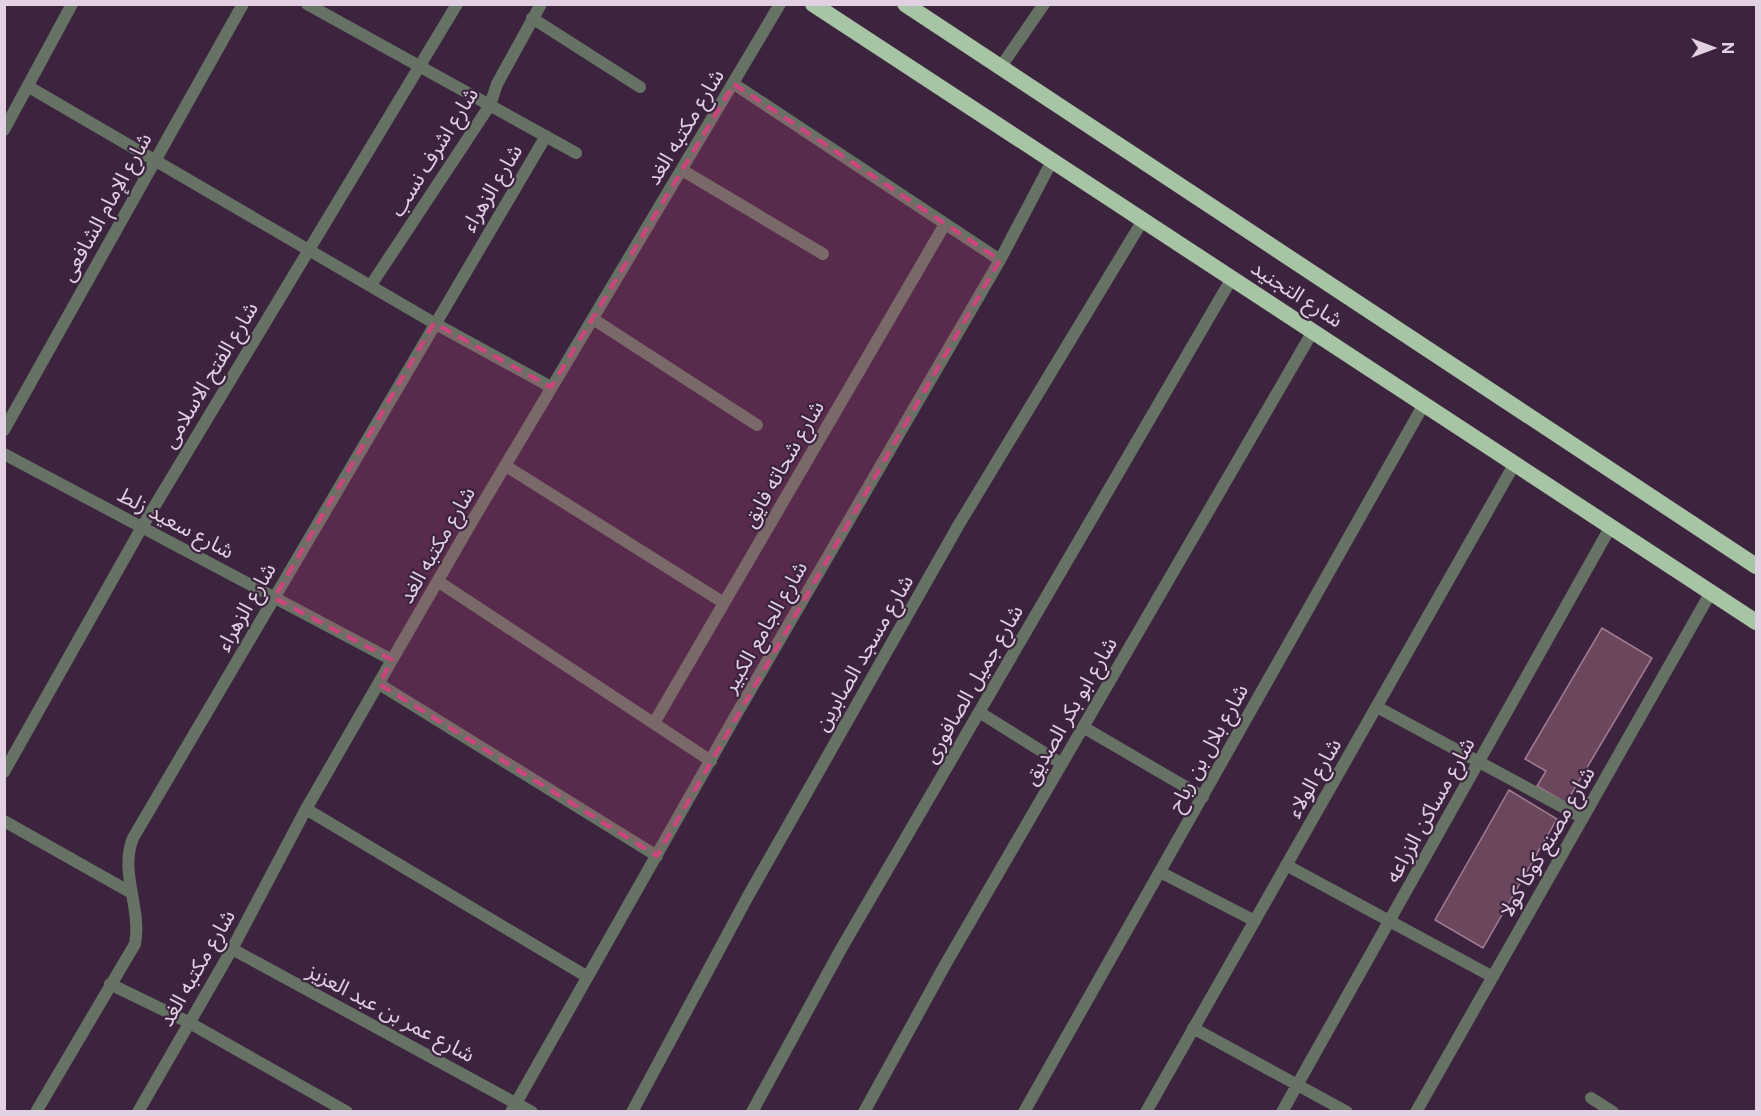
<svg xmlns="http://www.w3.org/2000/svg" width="1761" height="1116" font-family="'Public Sans','Noto Sans Arabic',sans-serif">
<rect width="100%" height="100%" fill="#3c243f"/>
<path fill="#6b475d" stroke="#a37c93" stroke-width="1.5" d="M1602 628 1652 658 1566 803 1537 786 1546 771 1525 759Z
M1509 790 1557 819 1483 948 1435 920Z"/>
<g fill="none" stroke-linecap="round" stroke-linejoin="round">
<path stroke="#667264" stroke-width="12" d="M1591 1098 1613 1112"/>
<path stroke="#667264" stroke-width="12" d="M307 4 576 153
M532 18 640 87
M1000 68 1044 4
M734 84 1000 260
M29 87 434 323 551 387
M4 130 72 4
M682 170 823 254
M371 285 490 105 497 84 541 4
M593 319 757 425
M4 430 243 4
M4 454 392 660
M506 466 724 603
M439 582 711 761
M379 684 657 856
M1377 707 1583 818
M979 712 1062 764
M654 723 945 224
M1083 727 1203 797
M4 772 142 527 457 4
M306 809 586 976
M4 821 130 892
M1286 865 1493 977
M1160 872 1255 921
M232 949 532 1112
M110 984 188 1022 347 1112
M1193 1028 1347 1112
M36 1112 135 944C142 908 119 873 133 838L546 136
M138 1112 232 949 306 809 474 518 780 4
M511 1112 736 715 1000 260 1052 161
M632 1112 747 898 958 526 1143 220
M752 1112 841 949 1232 278
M864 1112 945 965 1313 331
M1024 1112 1424 404
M1146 1112 1515 463
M1282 1112 1611 526
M1416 1112 1711 592"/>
<path stroke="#a7c4a4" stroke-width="16" d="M813 4 1756 622
M905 4 1756 566"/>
</g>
<path fill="#ca467d" fill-opacity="0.2" stroke="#ca467d" stroke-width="4.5" stroke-dasharray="12 8" stroke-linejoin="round" d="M734 84 1000 260 657 856 379 684 392 660 274 598 434 323 551 387Z"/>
<g text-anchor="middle" stroke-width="4.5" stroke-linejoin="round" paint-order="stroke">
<g font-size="21" fill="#e1d1e3" stroke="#3c243f">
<text transform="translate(685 127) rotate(-59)" y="7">شارع مكتبه الغد</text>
<text transform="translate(434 152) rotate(-58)" y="7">شارع اشرف نسب</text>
<text transform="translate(492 188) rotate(-59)" y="7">شارع الزهراء</text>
<text transform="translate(106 207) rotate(-61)" y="7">شارع الإمام الشافعى</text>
<text transform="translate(1297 294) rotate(33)" y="7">شارع التجنيد</text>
<text transform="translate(210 375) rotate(-59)" y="7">شارع الفتح الاسلامى</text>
<text transform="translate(783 464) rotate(-60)" y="7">شارع شحاته فايق</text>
<text transform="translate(176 523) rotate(28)" y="7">شارع سعيد زلط</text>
<text transform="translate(437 545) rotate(-60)" y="7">شارع مكتبه الغد</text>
<text transform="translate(246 607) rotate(-60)" y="7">شارع الزهراء</text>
<text transform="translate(765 627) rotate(-60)" y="7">شارع الجامع الكبير</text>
<text transform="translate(864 653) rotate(-60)" y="7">شارع مسجد الصابرين</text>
<text transform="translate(973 684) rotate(-60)" y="7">شارع جميل الصافورى</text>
<text transform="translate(1070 711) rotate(-60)" y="7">شارع ابو بكر الصديق</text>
<text transform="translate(1208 748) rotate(-61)" y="7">شارع بلال بن رباح</text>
<text transform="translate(1314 778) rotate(-60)" y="7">شارع الولاء</text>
<text transform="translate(1430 810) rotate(-61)" y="7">شارع مساكن الزراعه</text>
<text transform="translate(1547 842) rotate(-60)" y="7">شارع مصنع كوكا كولا</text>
<text transform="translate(197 968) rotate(-60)" y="7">شارع مكتبه الغد</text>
<text transform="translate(391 1013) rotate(28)" y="7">شارع عمر بن عبد العزيز</text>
</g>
</g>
<rect width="1761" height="1116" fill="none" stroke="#e1d1e3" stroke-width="12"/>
<g transform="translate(1713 48) rotate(90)" stroke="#3c243f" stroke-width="4.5" paint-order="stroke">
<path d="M0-4.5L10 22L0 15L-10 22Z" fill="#e1d1e3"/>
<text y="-9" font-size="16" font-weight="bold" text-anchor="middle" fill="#e1d1e3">N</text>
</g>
</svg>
